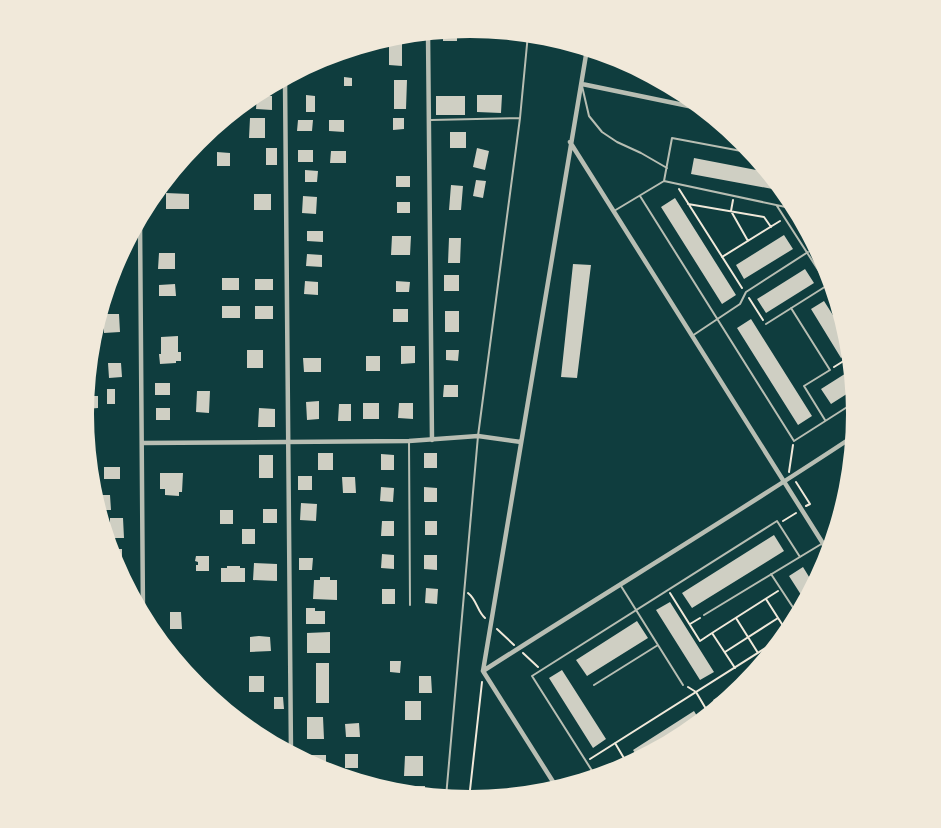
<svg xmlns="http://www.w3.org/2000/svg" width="941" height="828" font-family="Merriweather,serif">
<rect width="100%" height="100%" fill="#0f3d3e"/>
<path fill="#cfcfc3" d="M457 30V41H443V31Z
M500 32 517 33 515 39 499 35Z
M389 38H402V66L389 65Z
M344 77 352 78V86H344Z
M394 80H407L406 109H394Z
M257 95 272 96V110L256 109Z
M306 95 315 96V112H306Z
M477 95H502L501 113 477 112Z
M436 96H465V115H436Z
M250 118H265V138H249Z
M393 118H404V129L393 130Z
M298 120H313L312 131H297Z
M329 120H344V132L329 131Z
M450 132H466V148H450Z
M266 148H277V165H266Z
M477 148 489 151 485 170 473 167Z
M298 150H313V162H298Z
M331 151H346V163H330Z
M217 152 230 153V166H217Z
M694 158 767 172 783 191 691 174Z
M305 170 318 171 317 182H305Z
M396 176H410V187H396Z
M476 180 486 181 483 198 473 196Z
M451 185 463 186 461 210H449Z
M166 193 189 194V209H166Z
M254 194H271V210H254Z
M303 196 317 197 316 214 302 213Z
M675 198 736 295 722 304 661 207Z
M397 202H410V213H397Z
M800 217 808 233 804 235 795 220Z
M307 231H323V242L307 241Z
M784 235 793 249 744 279 736 265Z
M392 236H411L410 255H391Z
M449 238H461L460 263H448Z
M159 253H175V269H158Z
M307 254 322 255V267L306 266Z
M573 264 591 265 577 378 561 377Z
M805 269 814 283 766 313 757 299Z
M444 275H459V291H444Z
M222 278H239V290H222Z
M255 279H273V290H255Z
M305 281 318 282V295L304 294Z
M396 281 410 282 409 292H396Z
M175 284 176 296H159V285Z
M824 301 848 339 850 352 841 358 811 309Z
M222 306H240V318H222Z
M255 306H273V319H255Z
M393 309H408V322H393Z
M445 311H459V332H445Z
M104 314H119L120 332 104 333Z
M751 319 812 416 798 425 737 328Z
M178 336V352H181V361H176V363L160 364 159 354H161V337Z
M401 346H415V363L401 364Z
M247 350H263V368H247Z
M446 350H459L458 361 446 360Z
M366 356H380V371H366Z
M303 358H321V372H304Z
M108 363H121L122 377 109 378Z
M851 370 853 390 831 404 821 389Z
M155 383H170V395H155Z
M444 385H458V397H443Z
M107 389H115V404H107Z
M197 391H210L209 413 196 412Z
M87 396H98V408L86 409Z
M319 401V419L307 420 306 402Z
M363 403H379V419H363Z
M399 403H413V419L398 418Z
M339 404H351V421H338Z
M156 408H170V420H156Z
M259 408 275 409V427H258Z
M318 453H333V470H318Z
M424 453H437V468H424Z
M381 454 394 455V470H381Z
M259 455H273V478H259Z
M104 467H120V479H104Z
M160 473H183L182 492H179V496L165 495V489H160Z
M298 476H312V490H298Z
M342 477H355L356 493H343Z
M381 487 394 488 393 502 380 501Z
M424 487 437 488V502H424Z
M94 495H110L111 510H99Z
M301 503 317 504 316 521 300 520Z
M263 509H277V523H263Z
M220 510H233V524H220Z
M110 518H123L124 538H110Z
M382 521H394V536H381Z
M425 521H437V535H425Z
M242 529H255V544H242Z
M774 535 784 551 692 608 682 593Z
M111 549H122V569H119Z
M382 554 394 555V569L381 568Z
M424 555H437V570L424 569Z
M196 556H209V571H196V565H198V562L195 561Z
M299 558H313L312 570H299Z
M254 563 277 564V581L253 580Z
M227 566H240V568H245V582H221V568H227Z
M803 567 814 585 805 601 789 576Z
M320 577H330V580H337V600L313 599 314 580H320Z
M426 588 438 589 437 604 425 603Z
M382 589H395V604H382Z
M670 602 714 672 700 680 656 610Z
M306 608H315V611H325V624H306Z
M170 612H181L182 629H170Z
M637 621 648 638 587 676 576 660Z
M330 632V653H307V633Z
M259 636 270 637 271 651 250 652V637Z
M390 661H401L400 673 390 672Z
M316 663H329V703H316Z
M562 670 606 739 593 748 549 678Z
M249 676H264V692H249Z
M419 676H431L432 693H419Z
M750 677 743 687 717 707 713 700Z
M274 697H283L284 709H274Z
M405 701H421V720H405Z
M694 711 700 721 684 734 639 759 633 750Z
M307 717H323L324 739H307Z
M359 723 360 737H346L345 724Z
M345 754H358V768H345Z
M312 755H326V770L312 764Z
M405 756H423V776H404Z
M619 760 624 767 608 773 605 768Z
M413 786H425V795L413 794Z"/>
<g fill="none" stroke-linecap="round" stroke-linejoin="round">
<path stroke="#f1e9da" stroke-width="2" d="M679 189 742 288
M733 200 731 211 748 241
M688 204 764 217 771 227
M722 257 780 221
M749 298 763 320
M834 367 850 357
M789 472 793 445
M796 482 810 504 806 506
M783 521 796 513
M468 593C477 600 477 611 485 618
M670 593 700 641 712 633 735 668
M766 599 787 632
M736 618 758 653
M690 624 700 618
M497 629 514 645
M712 633 778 591
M725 652 778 618
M523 653 538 667
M688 687 696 692 709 714
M615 743 628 765
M590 759 783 637
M469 799 482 682"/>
<path stroke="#b8beb3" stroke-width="2" d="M582 86 589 116 602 132 617 142 641 153 667 168
M431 120 520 118
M664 181 672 138 752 153
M640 196 794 441 855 402
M777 206 835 296
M614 211 664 181 795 209
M791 308 830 370 804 386 825 420
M766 324 831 283
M692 336 740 304 746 292 808 252
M409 441 410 605
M771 574 798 615
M621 586 683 685
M704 615 823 543
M594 685 658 645
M596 777 532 676 777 521 800 557
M446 797 478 436 520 118 528 34"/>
<path stroke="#b8beb3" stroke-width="4.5" d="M428 33 432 440
M285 79 291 753
M582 84 703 109
M570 142 829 553
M140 220 143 615
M142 443 409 441 478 436 521 442
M483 671 587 49
M483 671C606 592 732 517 854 436
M483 671 557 788"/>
</g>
<path d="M0 0H941V828H0ZM94 414a376 376 0 1 1 752 0a376 376 0 1 1-752 0Z" fill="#f1e9da" fill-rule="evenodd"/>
</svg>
